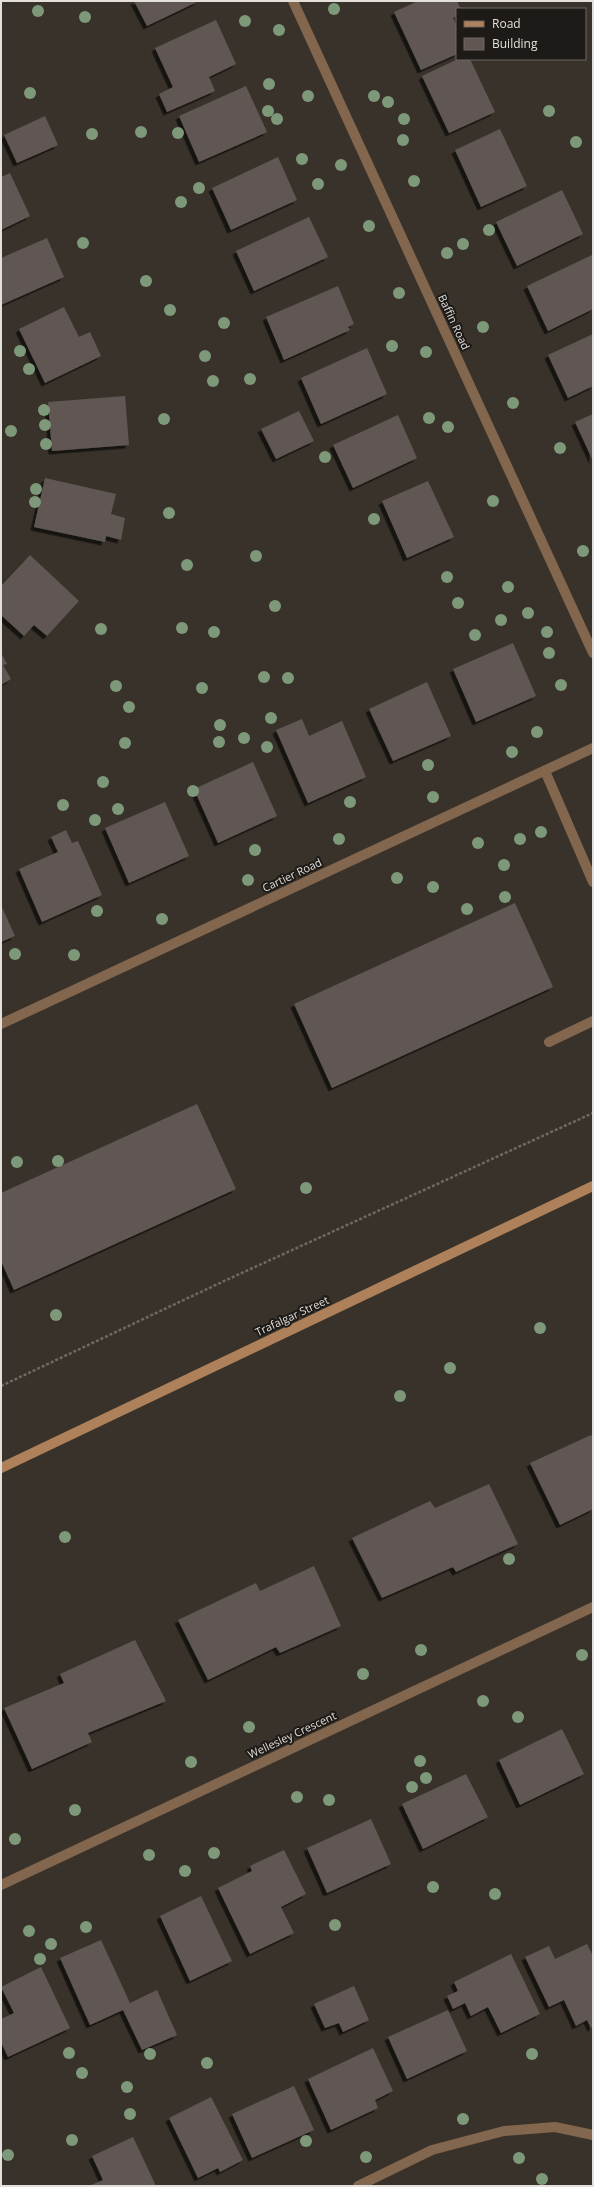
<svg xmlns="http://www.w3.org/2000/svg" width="594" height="2187" font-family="'Open Sans',sans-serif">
<defs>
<filter id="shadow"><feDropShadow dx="-3.5" dy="3.5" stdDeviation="0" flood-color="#0009"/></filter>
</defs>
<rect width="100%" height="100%" fill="#38322a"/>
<path fill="#615752" filter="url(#shadow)" d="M134 1H199L147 26Z
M418 1H457L461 9H457V16L453 18 457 26V54L421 70 394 12Z
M216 20 236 64 209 77 215 91 167 112 159 94 173 87 155 48Z
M458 59H470L495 112 449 133 422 76Z
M246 86 267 132 199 162 179 116Z
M45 116 58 145 17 163 4 135Z
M500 129 527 186 481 207 455 150Z
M278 157 297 200 231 230 212 188Z
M10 173 30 216 1 230V177Z
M562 190 583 234 517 266 496 222Z
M309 217 328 257 254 291 236 251Z
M47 238 64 277 1 305V258Z
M592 255 593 309 548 331 527 286Z
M338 286 354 324 348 327 350 330 284 360 266 317Z
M64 307 79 337 90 332 101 356 45 383 19 329Z
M593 334V386L568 398 548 355Z
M367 348 387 394 321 424 301 378Z
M125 396 129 445 52 451 48 402Z
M299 411 314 441 276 459 261 429Z
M593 414V461L575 422Z
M398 415 417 458 353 488 333 445Z
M45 478 116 494 111 514 125 518 121 540 106 536 105 542 34 527Z
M428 481 454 537 407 558 382 501Z
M30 555 79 601 47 636 34 625 24 636 1 615V586Z
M513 643 536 696 476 722 453 669Z
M1 653 7 664 3 665 11 679 1 685Z
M427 682 451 736 393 761 369 709Z
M302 719 309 736 342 721 366 777 308 803 276 730Z
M253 762 277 816 218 843 194 789Z
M165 802 189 856 129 883 105 828Z
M66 830 72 843 78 841 102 895 42 922 19 869 58 852 51 837Z
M515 903 553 987 332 1088 294 1004Z
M1 905 15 936 1 942Z
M197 1104 236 1189 14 1290 1 1261V1193Z
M591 1435 593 1438V1509L560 1525 530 1463Z
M489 1484 518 1544 456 1572 453 1567 382 1598 352 1538 430 1501 435 1508Z
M314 1566 341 1626 280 1653 276 1647 208 1680 178 1620 256 1583 260 1591Z
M135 1640 166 1701 88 1733 92 1742 32 1769 4 1708 64 1683 60 1674Z
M562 1729 584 1774 520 1805 499 1760Z
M466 1774 488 1817 423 1849 402 1804Z
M371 1819 391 1864 327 1893 307 1848Z
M284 1850 306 1894 281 1907 294 1933 250 1954 218 1888 252 1871 250 1866Z
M201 1896 232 1961 190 1981 160 1916Z
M101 1940 130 2003 157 1990 177 2035 142 2050 123 2010 90 2025 60 1958Z
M587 1944 593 1956V2027L591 2028 587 2020 576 2026 564 2000 549 2007 525 1957 549 1946 555 1959Z
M511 1954 540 2014 501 2033 488 2007 471 2016 465 2003 453 2009 447 1996 458 1991 454 1982Z
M41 1967 70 2028 8 2057 1 2042V2019L14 2013 1 1987Z
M354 1986 369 2020 343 2032 339 2023 325 2028 314 2004Z
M448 2010 467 2051 407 2079 388 2037Z
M373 2048 393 2091 375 2100 378 2108 331 2130 308 2079Z
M294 2086 314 2130 252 2158 232 2114Z
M211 2097 243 2160 220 2172 218 2168 198 2178 169 2118Z
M133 2137 156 2186H89L103 2180 92 2156Z"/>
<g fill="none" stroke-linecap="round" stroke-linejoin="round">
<path stroke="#6e6961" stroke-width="2.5" stroke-dasharray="3 2" stroke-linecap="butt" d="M1 1386 222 1282 593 1113"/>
<path stroke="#82664d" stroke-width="10" d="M545 771 593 882
M549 1042 593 1021"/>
<path stroke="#82664d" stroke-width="10" d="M293 1 593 653
M1 1024 593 748
M1 1885 593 1607
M358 2186 432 2150 504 2131 555 2127 593 2135"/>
<path stroke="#ae815a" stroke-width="10" d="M1 1468 593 1186"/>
</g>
<g fill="#7e987a">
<circle cx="334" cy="9" r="6"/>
<circle cx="38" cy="11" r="6"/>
<circle cx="85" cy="17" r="6"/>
<circle cx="245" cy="21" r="6"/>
<circle cx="279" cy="30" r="6"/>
<circle cx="269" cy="84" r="6"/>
<circle cx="30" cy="93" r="6"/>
<circle cx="308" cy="96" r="6"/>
<circle cx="374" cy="96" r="6"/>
<circle cx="388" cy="102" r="6"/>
<circle cx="268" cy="111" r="6"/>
<circle cx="549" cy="111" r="6"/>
<circle cx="277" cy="119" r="6"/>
<circle cx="404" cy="119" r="6"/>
<circle cx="141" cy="132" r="6"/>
<circle cx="178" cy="133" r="6"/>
<circle cx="92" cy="134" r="6"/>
<circle cx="403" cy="140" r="6"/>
<circle cx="576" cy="142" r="6"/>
<circle cx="302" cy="159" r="6"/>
<circle cx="341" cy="165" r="6"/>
<circle cx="414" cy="181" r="6"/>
<circle cx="318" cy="184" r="6"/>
<circle cx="199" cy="188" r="6"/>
<circle cx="181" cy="202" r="6"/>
<circle cx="369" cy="226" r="6"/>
<circle cx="489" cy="230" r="6"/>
<circle cx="83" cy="243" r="6"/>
<circle cx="463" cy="244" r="6"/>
<circle cx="447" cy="253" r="6"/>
<circle cx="146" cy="281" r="6"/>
<circle cx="399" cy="293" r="6"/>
<circle cx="170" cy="310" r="6"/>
<circle cx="224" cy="323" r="6"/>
<circle cx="483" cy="327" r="6"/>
<circle cx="392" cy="346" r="6"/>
<circle cx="20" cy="351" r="6"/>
<circle cx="426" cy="352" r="6"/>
<circle cx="205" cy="356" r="6"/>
<circle cx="29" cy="369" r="6"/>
<circle cx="250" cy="379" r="6"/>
<circle cx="213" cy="381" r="6"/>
<circle cx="513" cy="403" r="6"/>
<circle cx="44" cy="410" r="6"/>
<circle cx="429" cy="418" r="6"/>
<circle cx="164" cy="419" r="6"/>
<circle cx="45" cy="425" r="6"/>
<circle cx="448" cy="427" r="6"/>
<circle cx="11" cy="431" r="6"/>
<circle cx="46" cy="444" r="6"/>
<circle cx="560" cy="448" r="6"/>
<circle cx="325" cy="457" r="6"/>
<circle cx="36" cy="489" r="6"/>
<circle cx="493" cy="501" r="6"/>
<circle cx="35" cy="502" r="6"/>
<circle cx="169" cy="513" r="6"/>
<circle cx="374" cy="519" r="6"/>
<circle cx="583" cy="551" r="6"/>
<circle cx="256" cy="556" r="6"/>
<circle cx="187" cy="565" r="6"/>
<circle cx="447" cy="577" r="6"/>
<circle cx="508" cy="587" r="6"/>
<circle cx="458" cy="603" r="6"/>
<circle cx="275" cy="606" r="6"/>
<circle cx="528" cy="613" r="6"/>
<circle cx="501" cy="620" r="6"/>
<circle cx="182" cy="628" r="6"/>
<circle cx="101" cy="629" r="6"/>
<circle cx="214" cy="632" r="6"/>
<circle cx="547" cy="632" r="6"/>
<circle cx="475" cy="635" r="6"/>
<circle cx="549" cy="653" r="6"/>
<circle cx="264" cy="677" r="6"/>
<circle cx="288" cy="678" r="6"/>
<circle cx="561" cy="685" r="6"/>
<circle cx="116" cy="686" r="6"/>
<circle cx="202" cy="688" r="6"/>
<circle cx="129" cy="707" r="6"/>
<circle cx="271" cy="718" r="6"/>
<circle cx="220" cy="725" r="6"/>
<circle cx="537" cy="732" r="6"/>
<circle cx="244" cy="738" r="6"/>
<circle cx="219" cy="742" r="6"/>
<circle cx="125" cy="743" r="6"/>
<circle cx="267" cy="747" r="6"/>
<circle cx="512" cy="752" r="6"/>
<circle cx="428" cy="765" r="6"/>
<circle cx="103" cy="782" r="6"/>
<circle cx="193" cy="791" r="6"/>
<circle cx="433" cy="797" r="6"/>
<circle cx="350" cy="802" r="6"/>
<circle cx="63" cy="805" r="6"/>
<circle cx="118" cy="809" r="6"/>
<circle cx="95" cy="820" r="6"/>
<circle cx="541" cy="832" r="6"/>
<circle cx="339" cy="839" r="6"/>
<circle cx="520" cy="839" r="6"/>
<circle cx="478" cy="843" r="6"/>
<circle cx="255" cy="850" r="6"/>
<circle cx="504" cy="865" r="6"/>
<circle cx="397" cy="878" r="6"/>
<circle cx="248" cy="880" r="6"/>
<circle cx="433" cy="887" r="6"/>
<circle cx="505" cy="897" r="6"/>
<circle cx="467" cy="909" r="6"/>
<circle cx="97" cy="911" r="6"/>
<circle cx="162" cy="919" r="6"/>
<circle cx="15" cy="954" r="6"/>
<circle cx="74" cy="955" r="6"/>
<circle cx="58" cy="1161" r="6"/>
<circle cx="17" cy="1162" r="6"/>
<circle cx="306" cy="1188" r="6"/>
<circle cx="56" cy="1315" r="6"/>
<circle cx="540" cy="1328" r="6"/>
<circle cx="450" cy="1368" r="6"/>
<circle cx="400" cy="1396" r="6"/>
<circle cx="65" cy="1537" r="6"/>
<circle cx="509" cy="1559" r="6"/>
<circle cx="421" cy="1650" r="6"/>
<circle cx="582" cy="1655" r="6"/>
<circle cx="363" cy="1674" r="6"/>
<circle cx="483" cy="1701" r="6"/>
<circle cx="518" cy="1717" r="6"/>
<circle cx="249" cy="1727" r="6"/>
<circle cx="420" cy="1761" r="6"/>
<circle cx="191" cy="1762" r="6"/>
<circle cx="426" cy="1778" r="6"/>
<circle cx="412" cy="1787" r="6"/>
<circle cx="297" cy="1797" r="6"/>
<circle cx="329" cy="1800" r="6"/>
<circle cx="75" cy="1810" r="6"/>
<circle cx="15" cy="1839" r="6"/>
<circle cx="214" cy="1853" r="6"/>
<circle cx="149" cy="1855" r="6"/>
<circle cx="185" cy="1871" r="6"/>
<circle cx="433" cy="1887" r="6"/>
<circle cx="495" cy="1894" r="6"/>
<circle cx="335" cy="1925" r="6"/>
<circle cx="86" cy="1927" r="6"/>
<circle cx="29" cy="1931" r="6"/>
<circle cx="51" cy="1944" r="6"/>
<circle cx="40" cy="1959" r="6"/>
<circle cx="69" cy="2053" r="6"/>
<circle cx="150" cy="2054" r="6"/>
<circle cx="532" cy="2054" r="6"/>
<circle cx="207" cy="2063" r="6"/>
<circle cx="82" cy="2073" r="6"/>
<circle cx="127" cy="2087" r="6"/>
<circle cx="130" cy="2114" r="6"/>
<circle cx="463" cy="2119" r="6"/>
<circle cx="72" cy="2140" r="6"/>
<circle cx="306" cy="2141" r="6"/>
<circle cx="8" cy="2155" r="6"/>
<circle cx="366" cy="2157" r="6"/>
<circle cx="519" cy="2158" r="6"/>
<circle cx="542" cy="2179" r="6"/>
</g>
<g text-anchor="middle" stroke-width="4" stroke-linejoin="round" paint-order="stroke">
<g font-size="11" fill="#e3dfda" stroke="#1d1a17">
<text transform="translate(454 322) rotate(65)" y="4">Baffin Road</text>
<text transform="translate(292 875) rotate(-25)" y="4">Cartier Road</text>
<text transform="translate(292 1316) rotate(-25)" y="4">Trafalgar Street</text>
<text transform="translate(292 1735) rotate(-25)" y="4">Wellesley Crescent</text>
</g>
</g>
<rect width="594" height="2187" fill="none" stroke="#e3dfda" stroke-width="4"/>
<rect x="456" y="8" width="130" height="52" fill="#1d1a17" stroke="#6c6965"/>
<rect x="464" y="21" width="20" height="6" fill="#ae815a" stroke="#6c6965"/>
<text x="492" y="28" font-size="12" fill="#e3dfda">Road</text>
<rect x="464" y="38" width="20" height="12" fill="#615752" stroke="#6c6965"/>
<text x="492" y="48" font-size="12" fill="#e3dfda">Building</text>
</svg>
